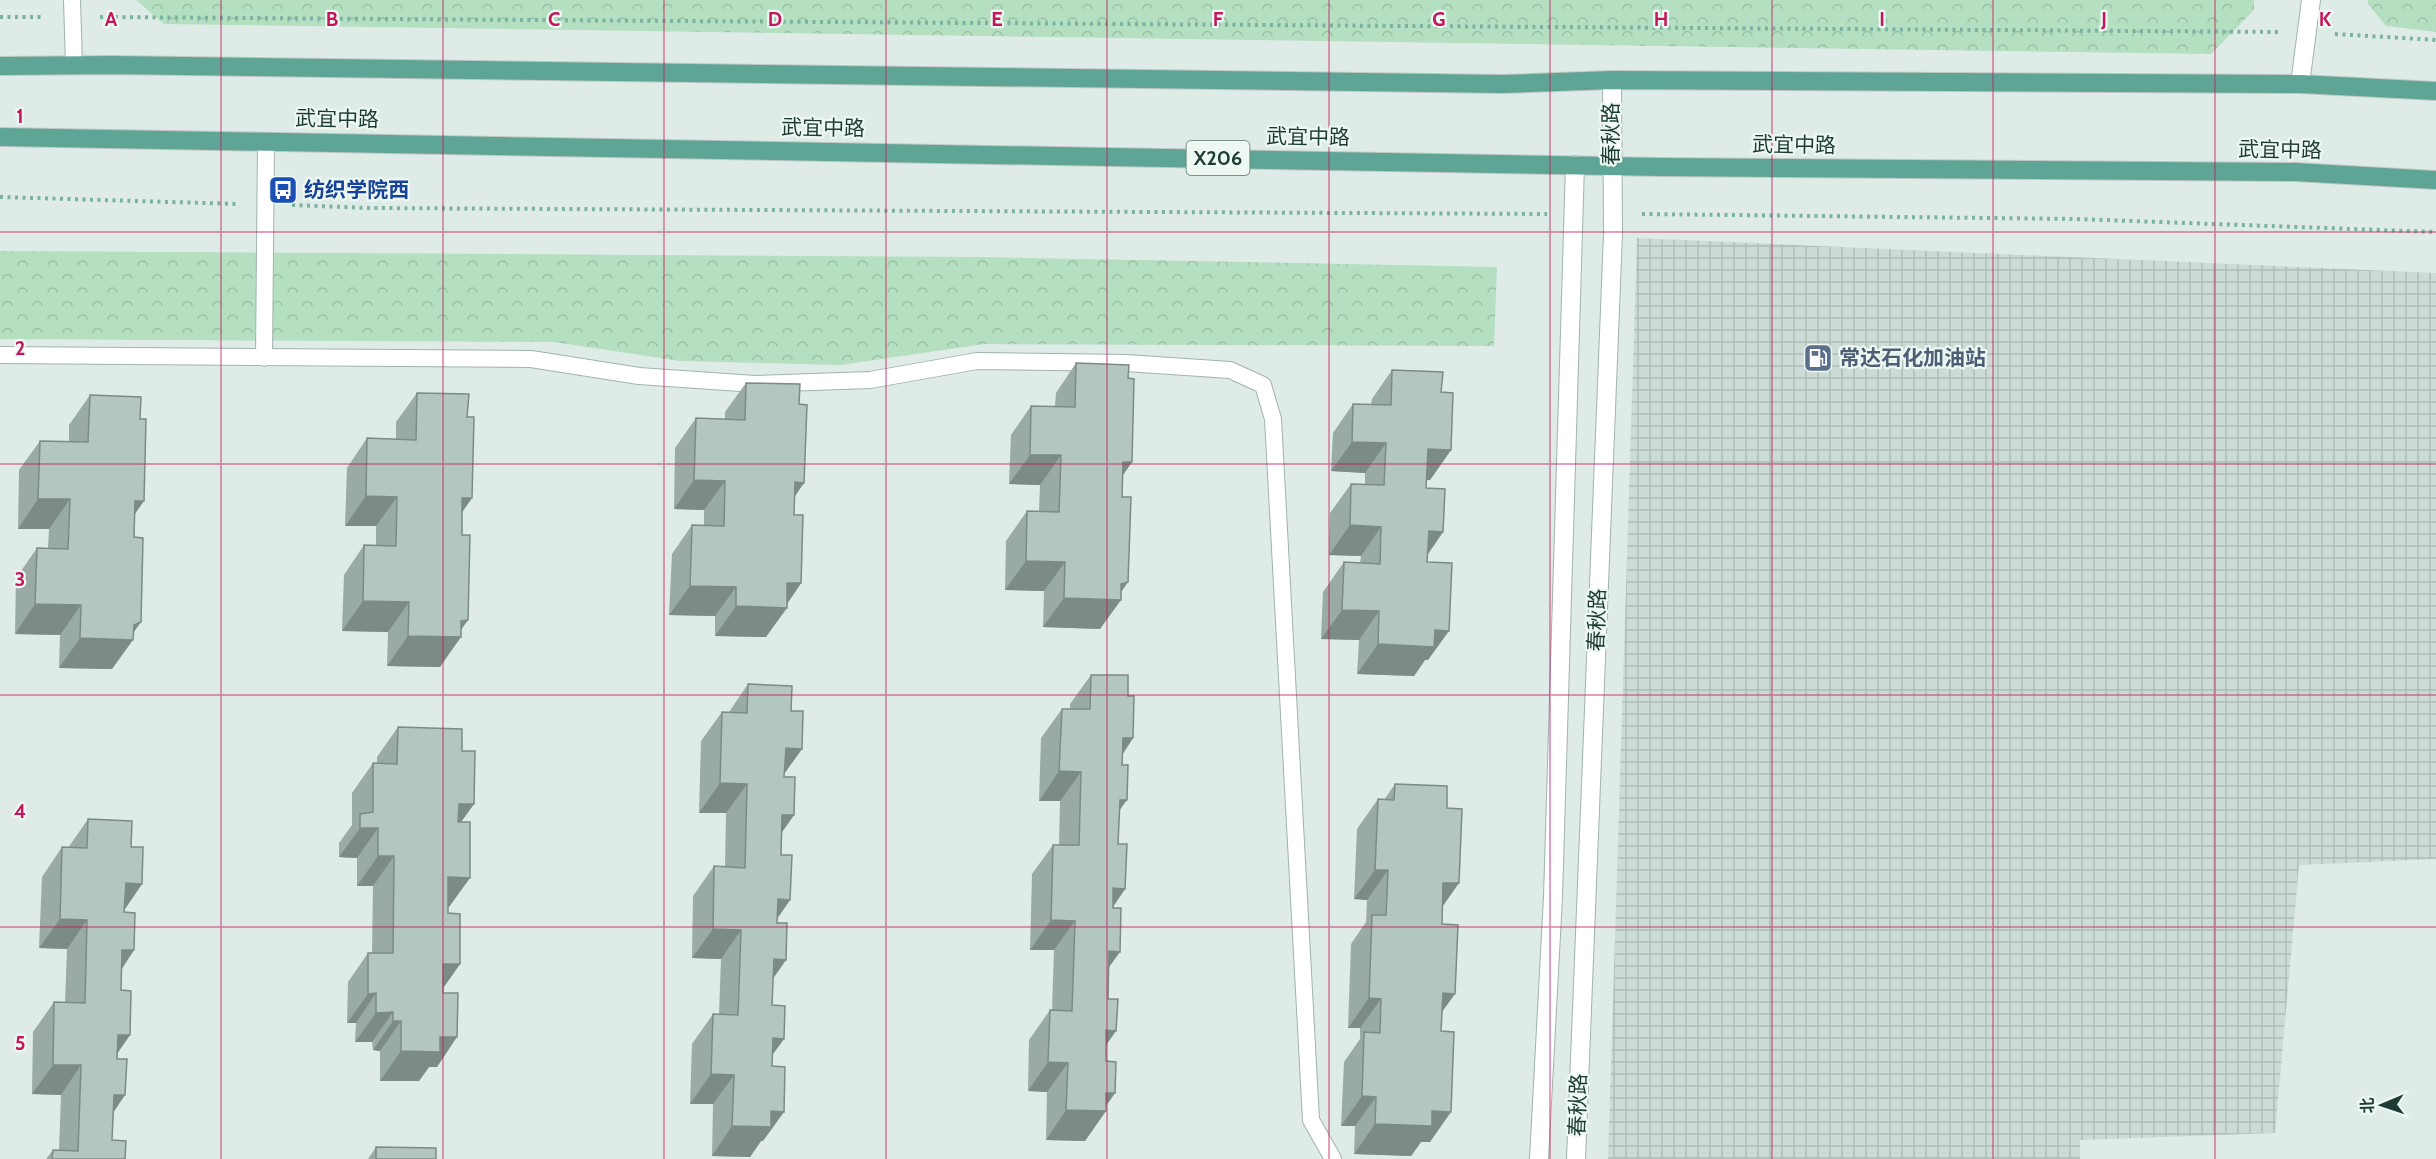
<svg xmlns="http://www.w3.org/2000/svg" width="2436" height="1159" font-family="Cabin,'Noto Sans SC',sans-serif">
<defs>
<pattern id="industrial-grid" width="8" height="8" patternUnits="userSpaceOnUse" patternTransform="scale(1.5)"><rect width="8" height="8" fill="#ccdbd5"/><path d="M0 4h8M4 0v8" fill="none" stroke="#afbdb7"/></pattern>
<pattern id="forest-crowns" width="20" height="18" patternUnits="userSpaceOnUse" patternTransform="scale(1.5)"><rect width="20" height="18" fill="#b4dfc1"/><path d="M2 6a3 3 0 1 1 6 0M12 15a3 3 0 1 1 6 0" fill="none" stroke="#9ac0a6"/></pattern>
</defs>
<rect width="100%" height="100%" fill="#deebe6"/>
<path fill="url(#industrial-grid)" d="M1637 238 2436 273V859L2299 865 2275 1133 2080 1140V1159H1608Z"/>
<path fill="url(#forest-crowns)" d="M136 0H2254V10L2211 54 164 24Z
M2368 0H2436V32L2386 26 2368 4Z
M0 251 983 257 1497 267 1494 346 984 344 840 365 680 361 554 342 0 339Z"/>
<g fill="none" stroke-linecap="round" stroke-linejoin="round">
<g stroke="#a1b3ad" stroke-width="18">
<path id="service" d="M72 0 74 65
M0 355 531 359 639 376 755 384 870 380 977 361 1126 363 1230 370 1263 385 1273 419 1311 1120 1333 1159
M264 358 266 141"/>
</g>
<g stroke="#a1b3ad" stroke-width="20">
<path id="tertiary" d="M2300 84 2311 0
M1539 1159 1553 897 1575 165
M1576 1159 1613 234 1612 80"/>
</g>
<g stroke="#c0c8c6" stroke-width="20">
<path id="primary" d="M0 66 112 65 1503 84 1612 80 2300 84 2436 91
M0 137 1660 167 2295 172 2436 180"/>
</g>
<path stroke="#7bb2a2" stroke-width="4" stroke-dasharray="3 4.5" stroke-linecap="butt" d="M0 17H45
M100 17 2279 32
M2335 34 2436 40
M0 197 239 204
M292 205 369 208 1547 214
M1642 214 2076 219 2436 232"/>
<use href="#service" stroke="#fff" stroke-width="16"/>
<use href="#tertiary" stroke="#fff" stroke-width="18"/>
<use href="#primary" stroke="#5ea595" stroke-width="18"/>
</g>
<path fill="#9aaaa4" d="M1076 363 1128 378 1132 462 1122 476V497L1128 582 1121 592 1100 629 1043 627 1044 591 1005 590 1006 541 1027 511 1039 512 1040 485 1009 484 1011 435 1031 406H1055L1056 393Z
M1392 370 1441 392 1451 450 1430 480H1427L1426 488 1443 532 1428 554V660H1425L1414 676 1357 674 1359 640 1321 639 1323 592 1344 562 1360 563 1361 556 1329 555 1330 513 1351 484H1365V473L1331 471 1333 433 1353 404 1371 405 1372 399Z
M746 383 795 496 794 515 801 583 787 604 766 637 715 636V616L669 615 672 554 692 525H704V510L674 509 675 448 696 418 725 419V412Z
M417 393 467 417 472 498 462 512 461 631 440 667 387 666 388 632 342 631 344 575 364 545 376 546V526H345L347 468 367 438 396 439V422Z
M90 395 135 515 134 632 112 669 59 668 60 635 15 634 16 578 37 548H48L49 529H18L19 470 40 441 69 442V425Z
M1091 675 1128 696 1133 738 1123 754 1118 844 1125 889 1113 907 1109 968 1106 1061 1115 1093 1106 1106 1085 1141 1046 1140 1047 1092 1028 1091 1029 1040 1050 1010H1052L1054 950H1030L1032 874 1053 845H1059L1060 801H1039L1041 738 1062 709H1070V704Z
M748 684 791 711 802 749 784 774V777L794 815 781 833V855L790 900 777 919V923L786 960 773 978 772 1056 763 1141H761L750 1157 712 1156 713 1104H690L692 1044 713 1014 719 1015 721 959 692 958 693 896 714 866 725 867 726 813H699L701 741 722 712H729Z
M398 727 462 751 474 804 461 822 448 907V913L460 964 443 988 437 1067H429L419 1081H380V1051L373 1050 372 1042H355L356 1023H347L348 982 368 953H372L373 886H357V858L339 857V843L352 825V793L373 763H377V757Z
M1395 784 1442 906V1012L1430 1142H1421L1411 1156 1354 1154 1355 1126H1341L1344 1062 1360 1039V1028H1348L1351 944 1366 922 1367 900 1354 899 1357 829 1378 799 1384 800Z
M88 819 131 847 142 884 125 909 124 912 134 950 122 969 121 990 130 1035 117 1054 112 1140 125 1159H46L53 1150H59L61 1095 32 1094 33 1032 54 1002 65 1003 67 949 39 948 42 877 62 847 68 848Z
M376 1147 436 1159H368Z"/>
<path fill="#7d8b86" d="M1352 442 1386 443 1365 473 1331 471Z
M1428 449 1451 450 1430 480 1407 479Z
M1030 455H1061L1040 485 1009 484Z
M1123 462H1132L1112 491Z
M694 480 725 481 704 510 674 509Z
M795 482 804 483 784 512Z
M366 496 397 497 376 526H345Z
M462 498H472L451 528Z
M38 499H70L49 529H18Z
M135 501H144L123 531Z
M1350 525 1381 527 1361 556 1329 555Z
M1429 531 1443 532 1423 561Z
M1026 561 1065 562 1044 591 1005 590Z
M1128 582 1116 599 1121 600 1100 629 1043 627 1064 598Z
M787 583H801L785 607 787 608 766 637 715 636 736 606Z
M690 586 736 587 715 616 669 615Z
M363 601 409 602 388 632 342 631Z
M35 604 81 605 60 635 15 634Z
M1342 610 1379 611 1359 640 1321 639Z
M468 620 456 637H461L440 667 387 666 408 636Z
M141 622 128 640H133L112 669 59 668 80 638Z
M1435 630 1449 631 1428 660H1425L1414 676 1357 674 1378 644Z
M1123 738H1133L1113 768Z
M786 748 802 749 781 778Z
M1059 771 1081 772 1060 801H1039Z
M720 783 747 784 726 813H699Z
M1120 800H1127L1106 829Z
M459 804H474L453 833Z
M782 815H794L773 845Z
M360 828H378L357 858 339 857Z
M378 856H394L373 886H357Z
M1375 870H1388L1367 900 1354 899Z
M448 877 470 878 449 907H427Z
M126 883 142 884 122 913Z
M1443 883H1459L1438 913Z
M1113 888 1125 889 1105 918Z
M778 899 790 900 769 930Z
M60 919 87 920 67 949 39 948Z
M1051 920 1075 921 1054 950H1030Z
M713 929 741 930 721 959 692 958Z
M122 950H134L114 980Z
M1109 951 1120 952 1099 981Z
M774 959 786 960 765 990Z
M443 964H460L439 994Z
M376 993 356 1023H347L368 994Z
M1443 993 1455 994 1434 1023Z
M1369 998 1381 999 1360 1028H1348Z
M393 1012 372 1042H355L376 1013Z
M393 1021H401L380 1051 373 1050Z
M1106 1030 1116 1031 1095 1061Z
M118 1035H130L109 1065Z
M440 1037H457L437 1067H429L419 1081H380L401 1051Z
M773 1038 784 1039 763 1068Z
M1048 1062 1068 1063 1047 1092 1028 1091Z
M53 1065H81L61 1095 32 1094Z
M711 1074 734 1075 713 1104H690Z
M1106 1093H1115L1102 1111H1106L1085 1141 1046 1140 1066 1110Z
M114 1095H125L105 1125Z
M1362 1096 1376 1097 1355 1126H1341Z
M771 1111 784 1112 763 1141H761L750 1157 712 1156 732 1126Z
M1432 1111 1451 1112 1430 1142H1421L1411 1156 1354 1154 1375 1124Z"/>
<path fill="#b3c6bf" stroke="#7d8b86" stroke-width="1.5" d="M1076 363 1129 365 1128 378 1134 379 1132 462H1123L1122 497H1131L1128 582 1121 584V600L1064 598 1065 562 1026 561 1027 511 1059 512 1061 455H1030L1031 406 1075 407Z
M1392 370 1443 372 1441 392 1453 393 1451 450 1428 449 1426 488 1445 489 1443 532 1429 531 1427 562 1452 563 1449 631 1435 630 1434 647 1378 644 1379 611 1342 610 1344 562 1380 564 1381 527 1350 525 1351 484 1384 485 1386 443 1352 442 1353 404 1391 405Z
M746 383 800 384 799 404 807 405 804 483 795 482 794 515H803L801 583H787V608L736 606V587L690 586 692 525 724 526 725 481 694 480 696 418 745 420Z
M417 393 469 394 467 417H474L472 498H462V535H470L468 620 461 621V637L408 636 409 602 363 601 364 545 396 546 397 497 366 496 367 438 416 440Z
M90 395 141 397 140 419H146L144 501H135L134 537 143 538 141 622 134 625 133 640 80 638 81 605 35 604 37 548 68 549 70 499H38L40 441 88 442Z
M1091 675H1128V696H1134L1133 738H1123L1122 765H1128L1127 800H1120L1118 844H1127L1125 889 1113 888V908H1121L1120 952 1109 951 1108 999H1118L1116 1031 1106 1030V1061L1116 1062 1115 1093H1106V1111L1066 1110 1068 1063 1048 1062 1050 1010 1072 1011 1075 921 1051 920 1053 845H1079L1081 772 1059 771 1062 709H1090Z
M748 684 792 686 791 711H803L802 749 786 748 784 777H795L794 815H782L781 855H792L790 900 778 899 777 923H787L786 960 774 959 772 1005 785 1006 784 1039 773 1038 772 1066 785 1067 784 1112 771 1111V1127L732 1126 734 1075 711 1074 713 1014 738 1015 741 930 713 929 714 866 745 868 747 784 720 783 722 712 747 713Z
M398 727 462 729V751H475L474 804H459L458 822H470V878L448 877V913L460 914V964H443V993H458L457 1037H440V1052L401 1051V1021H393V1012L376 1013V993L368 994V953H393L394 856H378V828H360V814L373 812V763L397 764Z
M1395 784 1447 786V808L1462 809 1459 883H1443L1442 924 1458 925 1455 994 1443 993 1441 1031 1454 1032 1451 1112 1432 1111V1126L1375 1124 1376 1097 1362 1096 1364 1032 1380 1033 1381 999 1369 998 1372 915H1386L1388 870H1375L1378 799 1394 800Z
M88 819 132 821 131 847H143L142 884 126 883 124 912 135 913 134 950H122L121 990 131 991 130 1035H118L117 1059H127L125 1095H114L112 1140 126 1141 125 1159H52L53 1150 78 1151 81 1065H53L54 1002 85 1003 87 920 60 919 62 847 87 848Z
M376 1147 436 1148V1159H376Z"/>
<path fill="none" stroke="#c2185b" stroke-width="1.5" stroke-opacity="0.55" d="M221 0V1159M443 0V1159M664 0V1159M886 0V1159M1107 0V1159M1329 0V1159M1550 0V1159M1772 0V1159M1993 0V1159M2215 0V1159M0 232H2436M0 464H2436M0 695H2436M0 927H2436"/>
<defs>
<g id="bus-square" transform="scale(1.5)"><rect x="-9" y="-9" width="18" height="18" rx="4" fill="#1a4fb4" stroke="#eef8f3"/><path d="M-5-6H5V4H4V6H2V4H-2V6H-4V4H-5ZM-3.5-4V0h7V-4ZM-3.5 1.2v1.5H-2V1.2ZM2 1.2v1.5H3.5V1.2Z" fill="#fff"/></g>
<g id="fuel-square" transform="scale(1.5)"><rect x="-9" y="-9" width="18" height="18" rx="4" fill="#5c6f8a" stroke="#eef8f3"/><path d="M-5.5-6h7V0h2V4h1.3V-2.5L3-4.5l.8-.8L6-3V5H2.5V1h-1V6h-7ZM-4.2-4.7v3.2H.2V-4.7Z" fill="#fff"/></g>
</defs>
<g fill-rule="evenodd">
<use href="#bus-square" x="283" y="190"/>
<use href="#fuel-square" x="1818" y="358"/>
</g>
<g text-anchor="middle" stroke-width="4.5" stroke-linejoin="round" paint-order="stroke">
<rect fill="#eef8f3" stroke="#5c746e" stroke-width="1.5" x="1186.5" y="141" width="63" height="34" rx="4.5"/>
<g font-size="20" font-weight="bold" fill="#1e3c35">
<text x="1218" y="165">X206</text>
</g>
<g font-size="21" fill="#1e3c35" stroke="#eef8f3">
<text transform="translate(337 119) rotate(1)" y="7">武宜中路</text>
<text transform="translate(823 128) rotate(1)" y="7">武宜中路</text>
<text transform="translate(1611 134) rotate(-90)" y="7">春秋路</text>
<text transform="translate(1308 137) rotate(1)" y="7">武宜中路</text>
<text transform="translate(1794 145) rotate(1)" y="7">武宜中路</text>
<text transform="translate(2280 150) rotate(1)" y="7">武宜中路</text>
<text transform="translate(1597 620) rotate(-88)" y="7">春秋路</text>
<text transform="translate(1578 1105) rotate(-88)" y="7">春秋路</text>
</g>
<g font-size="21" font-weight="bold" fill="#164399" stroke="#eef8f3" text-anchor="start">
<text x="304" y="197">纺织学院西</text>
</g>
<g font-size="21" font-weight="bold" fill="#4e5e75" stroke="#eef8f3" text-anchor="start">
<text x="1839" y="365">常达石化加油站</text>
</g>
</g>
<g font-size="20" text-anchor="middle" font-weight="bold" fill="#c2185b" stroke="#eef8f3" stroke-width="4.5" stroke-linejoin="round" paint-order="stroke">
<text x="111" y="26">A</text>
<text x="332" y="26">B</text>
<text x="554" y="26">C</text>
<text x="775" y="26">D</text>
<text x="997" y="26">E</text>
<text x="1218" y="26">F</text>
<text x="1439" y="26">G</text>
<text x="1661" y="26">H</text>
<text x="1882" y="26">I</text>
<text x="2104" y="26">J</text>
<text x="2325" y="26">K</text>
<text x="20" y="123">1</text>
<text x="20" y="355">2</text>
<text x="20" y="586">3</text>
<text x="20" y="818">4</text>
<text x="20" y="1050">5</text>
</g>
<g transform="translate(2382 1105) rotate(268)" stroke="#eef8f3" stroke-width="4.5" paint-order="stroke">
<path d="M0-4.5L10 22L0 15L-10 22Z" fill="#1e3c35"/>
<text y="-9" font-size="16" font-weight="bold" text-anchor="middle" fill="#1e3c35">北</text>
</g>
</svg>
